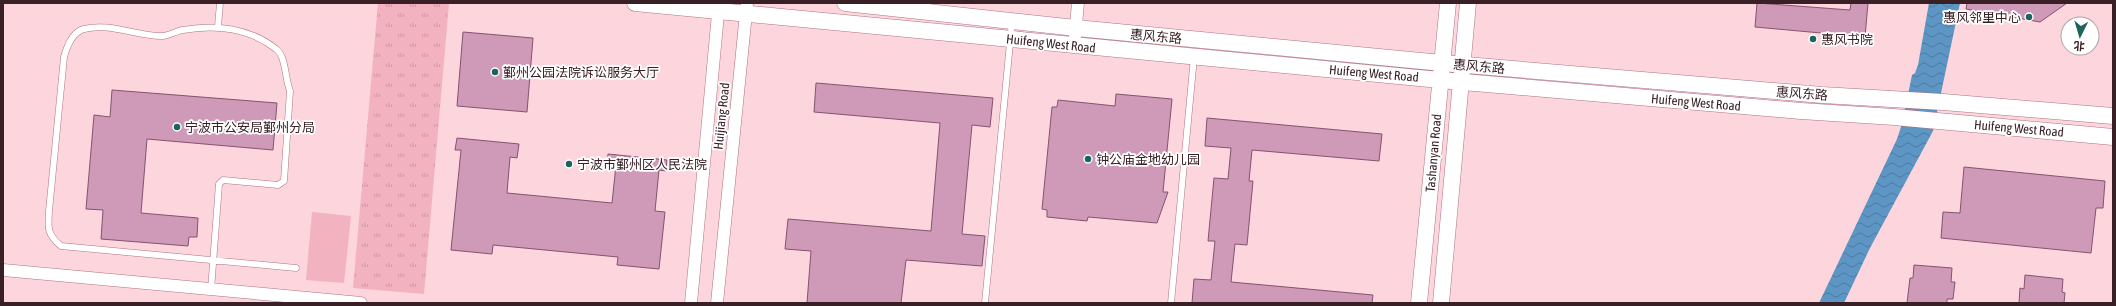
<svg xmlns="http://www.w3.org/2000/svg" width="2116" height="306" font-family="'Asap Condensed','Noto Sans SC',sans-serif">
<defs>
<pattern id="park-tufts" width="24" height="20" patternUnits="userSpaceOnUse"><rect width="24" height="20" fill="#f2b2c0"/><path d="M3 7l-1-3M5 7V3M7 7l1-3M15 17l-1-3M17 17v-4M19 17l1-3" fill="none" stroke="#d099a5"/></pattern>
<pattern id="water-waves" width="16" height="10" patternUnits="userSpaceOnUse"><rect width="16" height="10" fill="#5d96c4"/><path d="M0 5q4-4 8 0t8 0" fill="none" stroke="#4e7a9f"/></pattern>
</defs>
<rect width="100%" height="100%" fill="#fdd5dd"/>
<path fill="#f2b2c0" d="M312 212 351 216 344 283 306 280Z"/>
<path fill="url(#park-tufts)" d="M378 3H449L424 294 353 288Z"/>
<path fill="url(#water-waves)" d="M1929 3H1960L1933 131 1870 248 1844 303H1819L1897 139 1902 124 1912 75 1915 73 1918 65Z"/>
<path fill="#cf99b8" stroke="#845370" d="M1757 3 1850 10 1851 3H1868L1865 37 1755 27Z
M1967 3H2067L2040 22 1966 9Z
M463 32 533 38 527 112 457 106Z
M816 83 993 98 990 127 972 125 962 234 985 236 982 266 906 260 901 303H807L811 251 785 249 788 219 931 231 940 123 814 112Z
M112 90 277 103 273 150 147 139 141 213 198 218 197 237H189L188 246 101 239 103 210 86 209 94 115 110 117Z
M1116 94 1172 99 1163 192H1168L1157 223 1088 217 1087 221 1047 217V210L1042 209 1052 107H1057L1058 100 1115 106Z
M1207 118 1382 134 1379 161 1252 150 1249 181H1253L1247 245 1235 244 1231 282 1373 295 1372 303H1192L1194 279 1211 280 1215 241H1208L1214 178 1228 179 1231 148 1205 146Z
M457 138 519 144 517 158 510 157 507 193 612 203 616 165H607L608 154 667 160 666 171 659 170 655 211 665 212 659 269 617 265 618 257 493 245 492 254 451 250 461 150H455Z
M1964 167 2105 181 2103 208H2096L2091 253 1941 238 1943 212 1960 213Z
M1914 265 1952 268 1951 282H1955L1953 299H1947V303H1907L1910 278H1913Z
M2025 275 2063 279 2062 292 2065 293 2064 303H2019L2020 288 2024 289Z"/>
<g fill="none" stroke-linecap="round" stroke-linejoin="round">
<g stroke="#af7482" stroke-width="7">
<path id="lane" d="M218 26 220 3
M211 290 219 184 223 180 278 185 284 181 290 91C285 79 286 56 276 49 250 28 215 24 183 30 177 31 170 35 163 36 138 37 110 22 84 29 72 32 67 46 64 57L49 211C48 229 47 234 61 246L296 268
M985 303 1012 22
M1171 303 1194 57"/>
</g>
<g stroke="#af7482" stroke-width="13">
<path id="street" d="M1075 36 1078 3
M3 270 361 303
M691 303 719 3
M717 303 747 3"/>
</g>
<g stroke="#af7482" stroke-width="17">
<path id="secondary" d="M635 3 1440 80 1801 111 1894 117 2113 137
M845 3 1076 28 1442 63 1822 95 1943 102 2113 116
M1419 303 1448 3
M1441 303 1468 3"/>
</g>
<use href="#lane" stroke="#fff" stroke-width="6"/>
<use href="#street" stroke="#fff" stroke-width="12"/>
<use href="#secondary" stroke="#fff" stroke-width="16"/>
</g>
<g fill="#1b655d" stroke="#fff" stroke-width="1.5">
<circle cx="2029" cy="17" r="4"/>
<circle cx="1813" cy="39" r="4"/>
<circle cx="495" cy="72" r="4"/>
<circle cx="177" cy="127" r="4"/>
<circle cx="1088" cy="159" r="4"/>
<circle cx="569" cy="164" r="4"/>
</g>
<g text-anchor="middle" stroke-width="3.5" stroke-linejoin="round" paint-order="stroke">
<g font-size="13" fill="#382026" stroke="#fff" text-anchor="start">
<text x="2021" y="22" text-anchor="end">惠风邻里中心</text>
<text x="1821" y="44">惠风书院</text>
<text x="503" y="77">鄞州公园法院诉讼服务大厅</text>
<text x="185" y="132">宁波市公安局鄞州分局</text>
<text x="1096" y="164">钟公庙金地幼儿园</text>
<text x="577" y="169">宁波市鄞州区人民法院</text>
</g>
<g font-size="13" fill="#382026" stroke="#fff">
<text transform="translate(1156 36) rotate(5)" y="5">惠风东路</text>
<text transform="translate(1051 43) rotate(6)" y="5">Huifeng West Road</text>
<text transform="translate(1479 66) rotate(5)" y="5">惠风东路</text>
<text transform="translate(1374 73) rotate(5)" y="5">Huifeng West Road</text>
<text transform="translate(1802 93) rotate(4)" y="5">惠风东路</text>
<text transform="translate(1696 102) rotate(5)" y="5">Huifeng West Road</text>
<text transform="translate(721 116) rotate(-84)" y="5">Huijiang Road</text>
<text transform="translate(2019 128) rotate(5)" y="5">Huifeng West Road</text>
<text transform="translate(1433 153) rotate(-85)" y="5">Tashanyan Road</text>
</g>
</g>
<rect width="2116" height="306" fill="none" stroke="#382026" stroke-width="8"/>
<g transform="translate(2080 36) rotate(185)"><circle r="19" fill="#ffffff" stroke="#afa6a8"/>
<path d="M0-3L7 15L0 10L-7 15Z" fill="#1b655d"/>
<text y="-6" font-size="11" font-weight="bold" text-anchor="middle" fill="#382026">北</text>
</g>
</svg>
